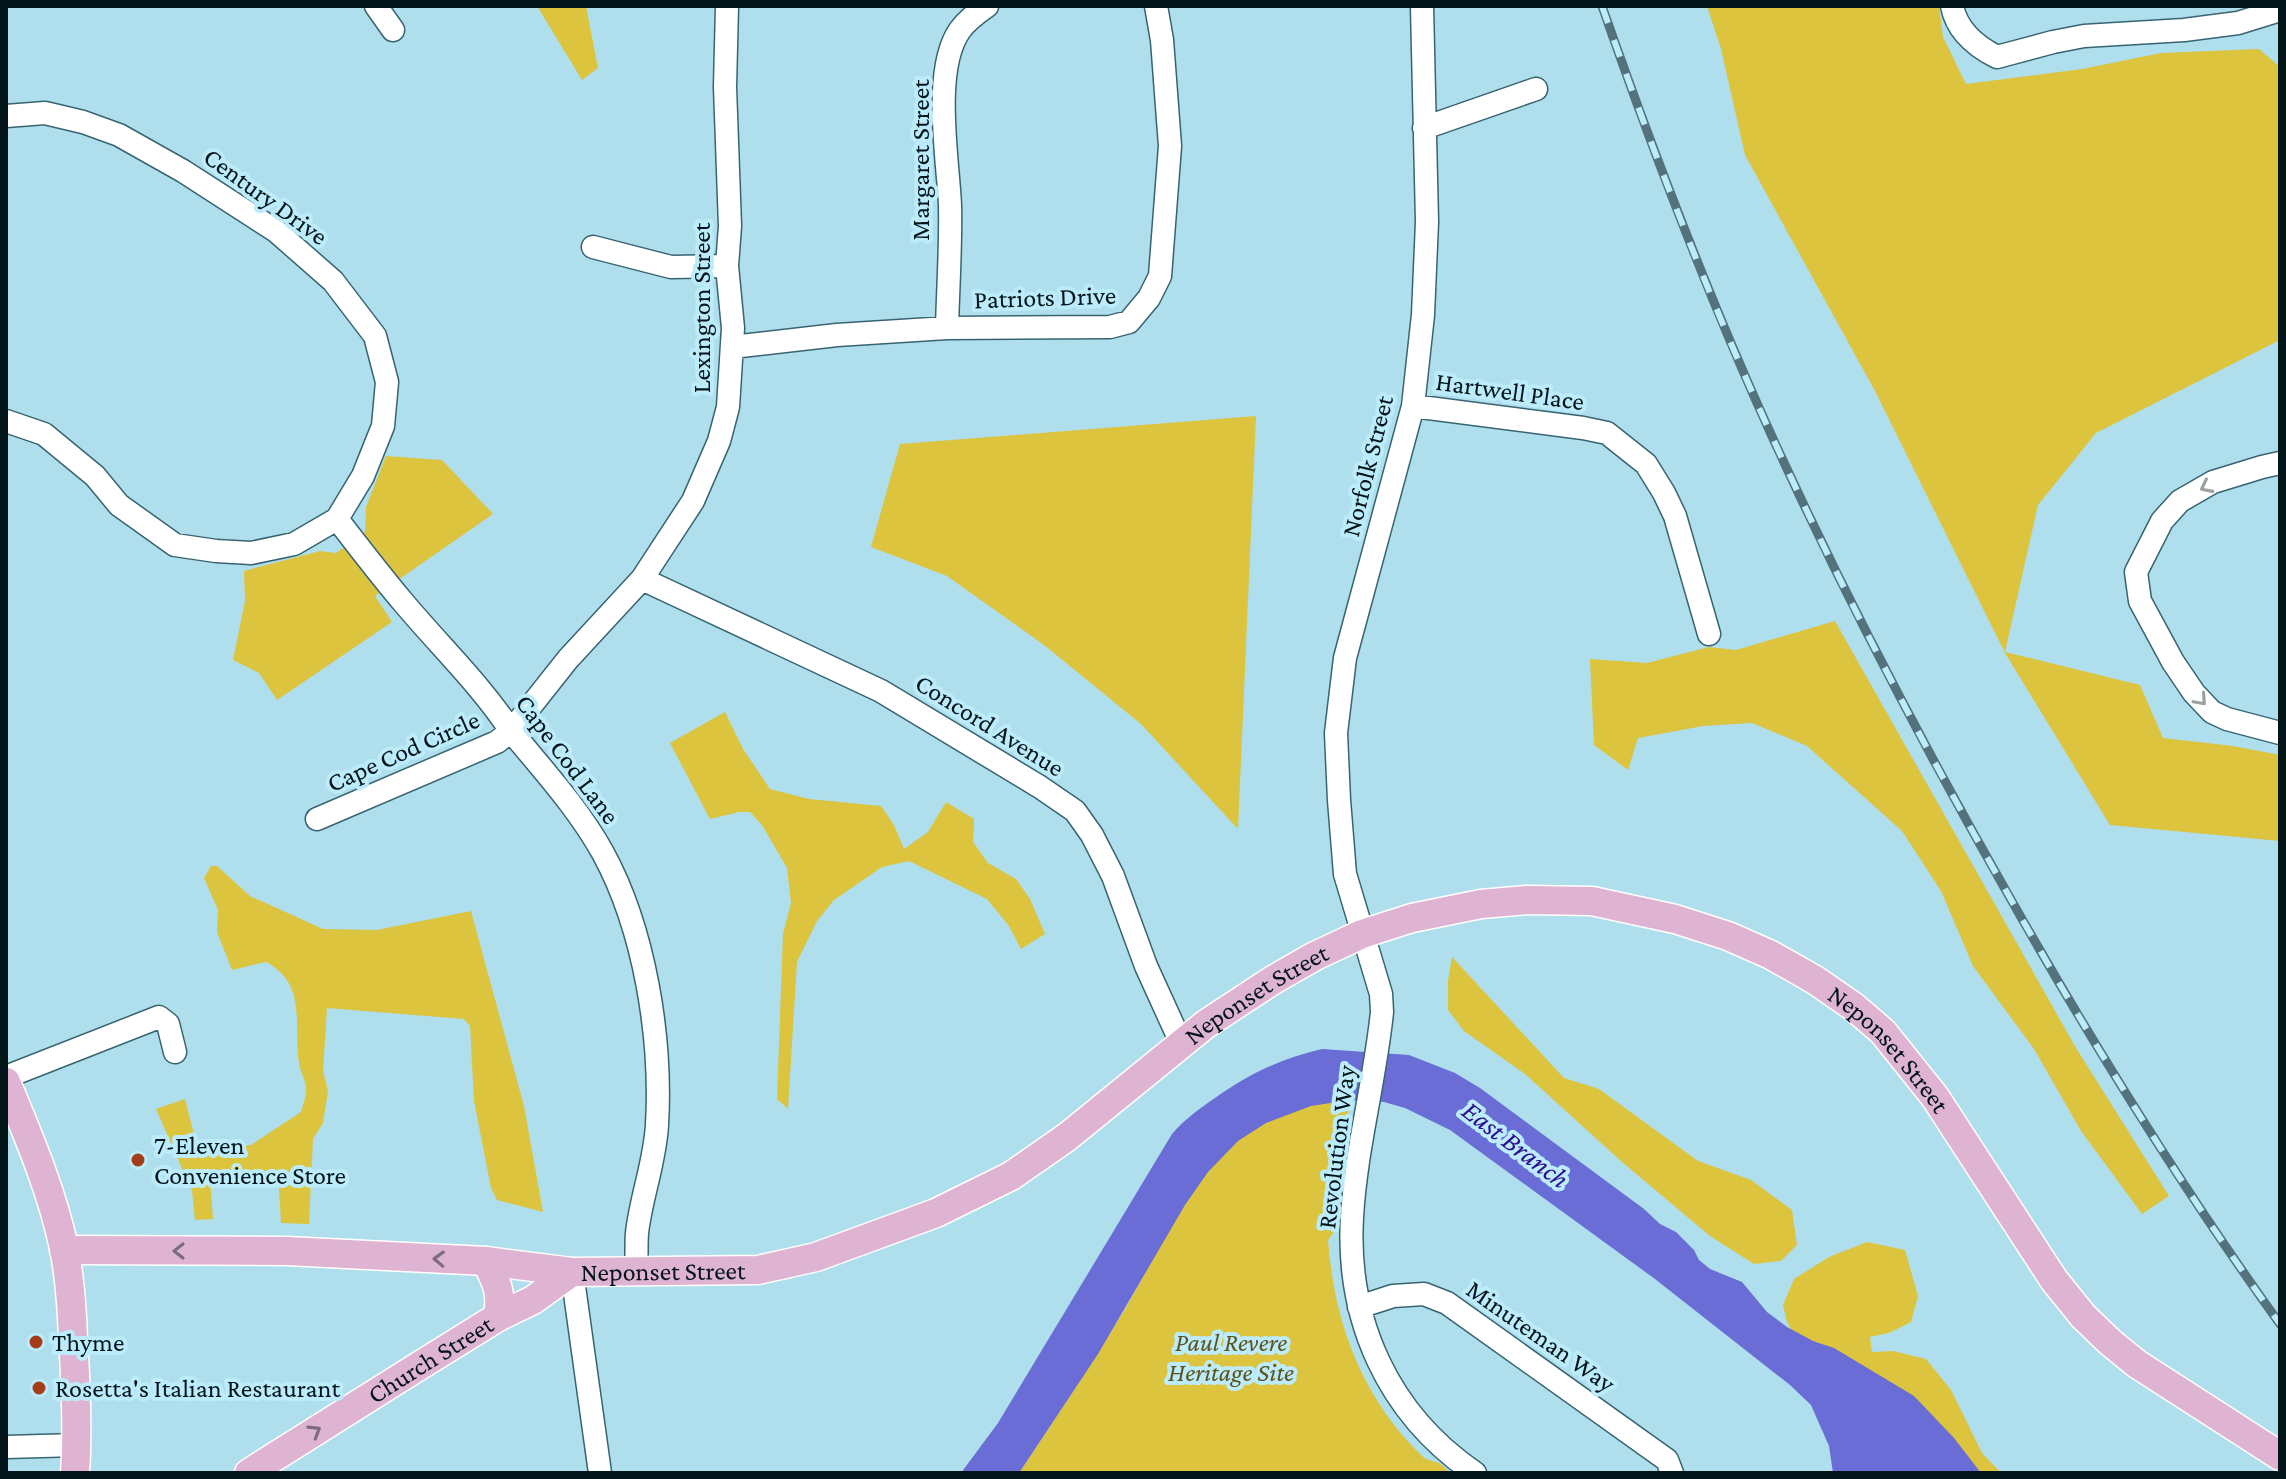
<svg xmlns="http://www.w3.org/2000/svg" width="2286" height="1479" font-family="'Crimson Pro',serif">
<rect width="100%" height="100%" fill="#afdeed"/>
<path fill="#dcc43e" d="M537 6H586L598 68 582 80Z
M1707 6H1939L1943 37 1966 84 2082 69 2161 53 2259 49 2280 67V340L2096 433 2038 505 2005 652 2140 685 2163 738 2233 746 2280 755V841L2110 825 2005 653 1875 391 1745 155 1721 49Z
M1256 416 1238 829 1141 724 1044 645 947 576 871 547 900 444Z
M386 456 442 460 493 514 375 596 392 622 277 700 259 673 233 660 245 601 244 571 320 551 336 553 365 532 366 507Z
M1835 621 2076 1048 2169 1196 2142 1214 2081 1131 2034 1049 1973 966 1941 891 1902 831 1807 746 1752 723 1703 726 1638 738 1628 770 1594 745 1590 659 1647 663 1709 647 1736 650Z
M725 712 743 749 770 789 809 799 881 806 894 825 904 849 928 832 946 802 974 819 973 842 988 863 1016 879 1030 899 1045 934 1021 949 1009 926 987 899 909 861 882 867 834 900 817 921 797 962 788 1109 777 1099 783 934 791 903 787 868 762 825 750 812H739L710 819 670 743Z
M211 866H217L250 896 323 929 377 930 471 911 524 1106 543 1212 497 1200 491 1188 474 1101 470 1026 464 1019 327 1008 323 1071 328 1091 323 1123 313 1139 309 1224 281 1223 278 1171 210 1180 213 1219 195 1220 192 1191 156 1109 185 1099 198 1150 251 1145 301 1112C303 1104 307 1095 306 1087 305 1079 300 1071 299 1063 293 1025 308 984 266 962L232 970 217 932 218 910 204 878Z
M1452 957 1564 1078 1599 1089 1698 1161 1751 1180 1792 1210 1797 1245 1781 1261 1754 1264 1710 1236 1622 1162 1525 1074 1464 1031 1448 1010V981Z
M1350 1100 1338 1186 1335 1231 1328 1240C1334 1321 1361 1396 1420 1454 1426 1460 1428 1460 1436 1462 1441 1463 1446 1469 1450 1473H1019C1055 1419 1091 1365 1125 1309 1157 1254 1195 1171 1246 1134 1274 1114 1315 1102 1350 1100Z
M1867 1242 1905 1250 1918 1296 1911 1322 1889 1333 1870 1337 1872 1352 1893 1351 1926 1359 1951 1390 1982 1453 2001 1473H1955L1804 1352 1787 1322 1783 1305 1794 1279 1829 1257Z"/>
<path fill="#696dd5" d="M1322 1049 1409 1055 1455 1073 1480 1088 1644 1209 1660 1224 1676 1232 1694 1250 1699 1260 1710 1269 1742 1282 1767 1312 1787 1327 1813 1341 1834 1348 1914 1396 1954 1438 1981 1473H1833L1829 1446 1811 1405 1790 1385 1655 1279 1450 1130 1405 1108 1384 1102 1350 1100 1311 1106 1266 1123 1238 1141 1208 1172 1185 1205 1098 1354 1019 1473H961L998 1423 1172 1134C1185 1119 1199 1109 1215 1098 1249 1074 1282 1058 1322 1049Z"/>
<g fill="none" stroke-linecap="round" stroke-linejoin="round">
<g stroke="#386471" stroke-width="25">
<path id="minor" d="M376 6 393 30
M1422 6 1427 222 1423 315 1413 406 1345 658 1336 733 1339 800 1345 874 1381 994 1382 1012C1375 1081 1356 1148 1352 1217 1346 1320 1388 1414 1475 1473
M1952 6C1957 31 1975 46 1997 57L2053 42 2084 36 2184 30 2238 23 2280 10
M6 116 45 113 83 122 119 135 183 171 276 231 333 281 375 336 387 382 383 426 363 476 337 519 294 544 251 553 216 551 175 545 119 505 95 476 44 434 6 421
M1424 128 1536 89
M593 247 671 267 727 266
M947 328C948 287 951 246 950 205 948 160 932 69 960 30 967 20 977 13 987 6
M732 347 837 335 947 328 1110 327 1129 322 1149 298 1160 276 1170 146 1162 40 1156 6
M1413 406 1583 428 1607 433 1646 464 1664 493 1675 516 1709 634
M2280 463 2262 467 2213 482 2180 501 2162 521 2136 572 2140 601 2173 662 2194 693 2212 712 2227 719 2280 733
M337 519C359 547 380 575 403 602 439 645 480 684 511 731 543 770 578 808 603 853 645 930 662 1038 657 1125 655 1162 641 1197 637 1233 636 1245 637 1258 636 1270
M642 579 881 691 1040 787 1075 811 1092 835 1113 876 1146 966 1182 1045
M317 819 497 742 511 731 568 659 642 579 693 501 719 441 728 407 733 328 727 266 730 226 725 87 727 6
M6 1077 159 1017 168 1024 175 1052
M572 1272 600 1473
M1359 1307 1393 1296 1424 1294 1447 1303 1667 1460 1672 1473
M6 1447 77 1445"/>
</g>
<g stroke="#fff" stroke-width="31">
<g id="major">
<path d="M6 1082C28 1135 52 1191 64 1248 70 1278 72 1309 73 1339 76 1384 78 1428 75 1473"/>
<path id="s1" d="M64 1250 287 1251 486 1261 572 1272 758 1270 816 1257 936 1213 1011 1176 1067 1137 1206 1024 1273 980 1315 956 1362 934 1412 918 1481 904 1527 900 1592 901 1675 919 1728 936 1771 955 1815 980 1854 1007 1883 1032 1935 1097 2054 1280 2083 1316 2110 1342 2137 1364 2280 1456"/>
<path d="M486 1261C497 1283 502 1292 498 1317"/>
<path id="s2" d="M249 1473 419 1366 498 1317 533 1300 572 1272"/>
</g>
</g>
<use href="#minor" stroke="#fff" stroke-width="22"/>
<use href="#major" stroke="#dfb3d2" stroke-width="28"/>
<g stroke="#53727c" stroke-width="9">
<path id="rail" d="M1602 6C1657 163 1717 320 1788 471 1854 613 1927 752 2005 889 2089 1038 2180 1185 2280 1324"/>
</g>
<use href="#rail" stroke="#bcecfb" stroke-width="6" stroke-dasharray="18" stroke-linecap="butt"/>
</g>
<defs><path id="oneway-chevron" d="M-2-3.5L2.5 0L-2 3.5" fill="none" stroke-width="1.6" stroke-linecap="round" stroke-linejoin="round" transform="scale(2)"/></defs>
<g stroke="#9ba1a3">
<use href="#oneway-chevron" transform="translate(2206 487) rotate(153)"/>
<use href="#oneway-chevron" transform="translate(2201 700) rotate(48)"/>
</g>
<g stroke="#7c6c7f">
<use href="#oneway-chevron" transform="translate(179 1251) rotate(-180)"/>
<use href="#oneway-chevron" transform="translate(439 1259) rotate(-178)"/>
<use href="#oneway-chevron" transform="translate(315 1431) rotate(-32)"/>
</g>
<g fill="#a43e18" stroke="#bcecfb" stroke-width="3">
<circle cx="138" cy="1160" r="8"/>
<circle cx="36" cy="1342" r="8"/>
<circle cx="39" cy="1388" r="8"/>
</g>
<g text-anchor="middle" stroke-width="8" stroke-linejoin="round" paint-order="stroke">
<g font-size="26" fill="#04151a" stroke="#bcecfb">
<text transform="translate(920 160) rotate(-90)" y="9">Margaret Street</text>
<text transform="translate(266 196) rotate(36)" y="9">Century Drive</text>
<text transform="translate(1045 297) rotate(-2)" y="9">Patriots Drive</text>
<text transform="translate(701 308) rotate(-90)" y="9">Lexington Street</text>
<text transform="translate(1510 391) rotate(8)" y="9">Hartwell Place</text>
<text transform="translate(1367 466) rotate(-76)" y="9">Norfolk Street</text>
<text transform="translate(990 725) rotate(32)" y="9">Concord Avenue</text>
<text transform="translate(403 751) rotate(-24)" y="9">Cape Cod Circle</text>
<text transform="translate(568 759) rotate(53)" y="9">Cape Cod Lane</text>
<text dy="9" stroke="none"><textPath href="#s1" startOffset="1272">Neponset Street</textPath></text>
<text dy="9" stroke="none"><textPath href="#s1" startOffset="1968">Neponset Street</textPath></text>
<text transform="translate(1336 1147) rotate(-83)" y="9">Revolution Way</text>
<text dy="9" stroke="none"><textPath href="#s1" startOffset="600">Neponset Street</textPath></text>
<text transform="translate(1541 1336) rotate(35)" y="9">Minuteman Way</text>
<text dy="9" stroke="none"><textPath href="#s2" startOffset="214">Church Street</textPath></text>
</g>
<g font-size="26" fill="#04151a" stroke="#bcecfb" text-anchor="start">
<text x="154" y="1154">7-Eleven<tspan x="154" dy="30">Convenience Store</tspan></text>
<text x="52" y="1351">Thyme</text>
<text x="55" y="1397">Rosetta's Italian Restaurant</text>
</g>
<g font-size="26" font-style="italic" fill="#5d531c" stroke="#bcecfb">
<text x="1231" y="1351">Paul Revere<tspan x="1231" dy="30">Heritage Site</tspan></text>
</g>
<g font-size="28" font-style="italic" fill="#2c0e90" stroke="#bcecfb">
<text transform="translate(1516 1144) rotate(37)" y="10">East Branch</text>
</g>
</g>
<rect width="2286" height="1479" fill="none" stroke="#04151a" stroke-width="16"/>
</svg>
